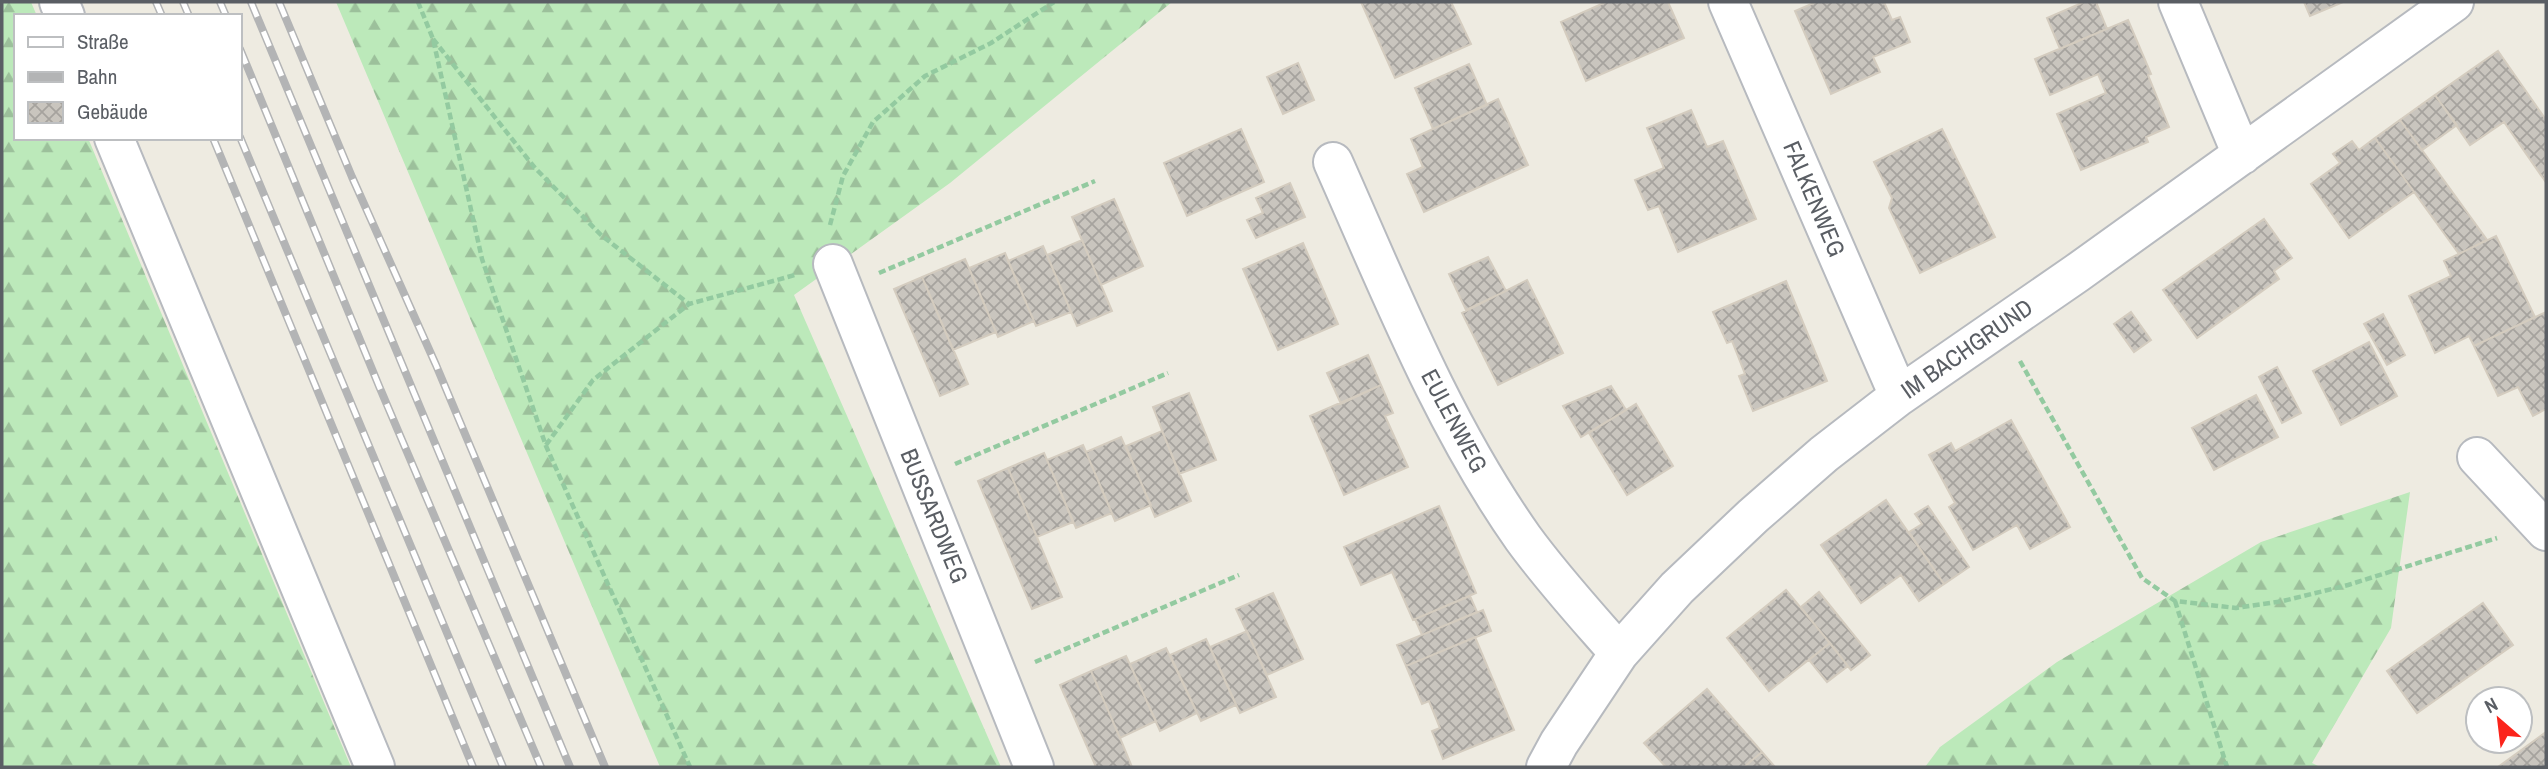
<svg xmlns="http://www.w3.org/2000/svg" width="2548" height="769" font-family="'Archivo Narrow',sans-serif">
<defs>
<pattern id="forest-firs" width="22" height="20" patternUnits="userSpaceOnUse" patternTransform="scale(1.75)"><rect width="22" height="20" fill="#bce9ba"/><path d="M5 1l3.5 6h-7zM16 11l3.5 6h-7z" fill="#9cc09b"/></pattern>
<pattern id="building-cross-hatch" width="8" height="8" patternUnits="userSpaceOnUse" patternTransform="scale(1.75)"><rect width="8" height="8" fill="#c9c5be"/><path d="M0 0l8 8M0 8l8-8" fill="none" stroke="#a6a39e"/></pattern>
</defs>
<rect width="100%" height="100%" fill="#eeebe1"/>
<path fill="url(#forest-firs)" d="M2 2H31L37 16H16V138H88L351 767H2Z
M336 2H1172L950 183 794 295 1001 767H660Z
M2410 492 2391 628 2312 763 2320 767H1925L1940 747 2057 662 2261 542Z"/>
<path fill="url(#building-cross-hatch)" stroke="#d4ccbf" stroke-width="2" d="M1361 2H1451L1471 44 1395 78Z
M1606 2H1668L1684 38 1586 81 1561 22Z
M1816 2H1884L1892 20 1900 17 1910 42 1873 57 1880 72 1831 94 1795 11Z
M2084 2H2096L2107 29 2060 49 2047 18Z
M2304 2H2343L2310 16Z
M2128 20 2151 74 2148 75 2169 127 2146 137 2148 142 2081 170 2057 114 2106 93 2098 74 2050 95 2035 59Z
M2498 51 2546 120 2545 181 2504 122 2470 145 2435 95Z
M1298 63 1314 100 1283 114 1267 77Z
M1469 64 1487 105 1433 129 1415 88Z
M2435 95 2457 125 2422 150 2400 120Z
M1498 99 1528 165 1424 212 1407 174 1423 167 1411 139Z
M1691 110 1707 147 1723 141 1756 219 1678 252 1659 206 1648 210 1635 180 1664 168 1647 128Z
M2400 120 2422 150 2487 240 2459 254 2375 138Z
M1241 129 1264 182 1187 216 1164 163Z
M1942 129 1995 237 1920 273 1889 208 1892 198 1874 162Z
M2375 138 2414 192 2349 238 2311 184 2340 163 2333 154 2352 141 2359 150Z
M1290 183 1305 217 1256 238 1247 220 1263 213 1256 198Z
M1114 199 1143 266 1101 285 1072 217Z
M2264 219 2292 258 2274 271 2279 279 2197 338 2163 290Z
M2496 236 2535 317 2474 346 2469 336 2435 353 2409 296 2451 276 2444 261Z
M1082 240 1112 311 1077 326 1047 255Z
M1303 243 1338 324 1278 350 1243 269Z
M1043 246 1071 312 1036 326 1008 261Z
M1005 253 1034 321 998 337 969 268Z
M1488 257 1506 291 1466 310 1449 274Z
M965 259 996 332 953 350 922 277Z
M922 277 968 384 940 396 894 289Z
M1527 280 1563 353 1498 385 1462 313Z
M1786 281 1827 381 1753 411 1739 376 1745 374 1732 341 1727 343 1713 312Z
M2131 312 2151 340 2134 352 2114 324Z
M2546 312V409L2533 416 2518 387 2498 396 2474 346Z
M2383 314 2405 355 2387 365 2364 324Z
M2369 342 2397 396 2341 425 2313 371Z
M1368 355 1381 385 1341 404 1327 373Z
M2277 367 2301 413 2282 423 2259 377Z
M1381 385 1393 413 1385 416 1408 467 1344 495 1310 416Z
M1611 386 1626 410 1581 437 1563 406Z
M1189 393 1216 460 1179 474 1153 407Z
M2256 395 2278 437 2214 470 2192 428Z
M1636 404 1673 466 1627 495 1589 433Z
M2011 420 2070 527 2030 549 2017 525 1973 550 1949 507 1955 503 1929 455 1951 443 1955 451Z
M1162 431 1191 501 1155 517 1126 446Z
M1121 437 1151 505 1115 521 1086 452Z
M1083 445 1112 513 1076 528 1047 460Z
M1044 453 1073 522 1037 537 1008 468Z
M1008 468 1062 597 1032 609 978 481Z
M1886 500 1944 584 1919 601 1901 575 1861 603 1821 545Z
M1439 506 1476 593 1413 620 1392 572 1361 585 1344 547Z
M1928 506 1969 567 1944 584 1909 532 1922 524 1915 514Z
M1786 590 1830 643 1769 691 1727 638Z
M1819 592 1870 655 1851 670 1801 607Z
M1273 593 1303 659 1267 675 1236 609Z
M1470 596 1477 612 1422 635 1415 619Z
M2483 603 2513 645 2417 713 2387 671Z
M1483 610 1491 631 1406 666 1397 645Z
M1247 631 1276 697 1240 713 1210 647Z
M1475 637 1514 730 1443 759 1432 731 1440 728 1429 701 1422 704 1406 666Z
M1206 639 1236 705 1201 721 1170 655Z
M1830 643 1848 666 1827 682 1809 660Z
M1166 648 1197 713 1160 731 1130 664Z
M1126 656 1156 721 1120 738 1091 671Z
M1091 671 1120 738 1132 767H1096L1060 685Z
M1707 689 1762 752 1744 767H1666L1644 743Z
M2546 732V767H2498Z
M1762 752 1775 767H1744Z"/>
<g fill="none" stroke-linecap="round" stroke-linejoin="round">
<g stroke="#b7babf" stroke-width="42">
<path id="minor" d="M59 2 65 16
M1728 2 1899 396
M2178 2 2242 155
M114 138 375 767
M1333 162C1390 290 1442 423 1523 538 1552 578 1586 615 1619 653
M833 264 1034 767
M2477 457 2546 531
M1546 767 1559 743 1619 653 1677 588 1753 516 1824 454 1899 396 2077 273 2454 2"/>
</g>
<path stroke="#93caa0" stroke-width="4.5" stroke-dasharray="7 3.5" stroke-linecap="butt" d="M418 2 433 39 482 259 546 446 690 767
M433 39 535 168 601 235 689 304 795 275
M830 225 843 176 873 122 925 76 991 43 1054 2
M879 273 1095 181
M2020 361 2142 578 2175 601 2236 608 2283 601 2348 585 2497 538
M546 445 593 380 689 304
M955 464 1168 373
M2175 601 2227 767
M1035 662 1239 575"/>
<use href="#minor" stroke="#fff" stroke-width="38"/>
<g stroke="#b3b4b5" stroke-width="8">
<path id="rail" d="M156 2 162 16
M183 2 189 16
M220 2 226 16
M251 2 570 767
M279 2 352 177 436 365 605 767
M240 49 379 386 541 767
M240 137 503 767
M213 138 473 767"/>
</g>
<use href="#rail" stroke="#fff" stroke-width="5" stroke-dasharray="16" stroke-linecap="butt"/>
</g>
<g text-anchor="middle" stroke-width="5" stroke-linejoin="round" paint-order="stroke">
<g font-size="24" fill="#5a5e64" stroke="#fff">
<text transform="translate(1814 199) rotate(67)" y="8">FALKENWEG</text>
<text transform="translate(1967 349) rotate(-35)" y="8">IM BACHGRUND</text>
<text transform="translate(1454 421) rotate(62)" y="8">EULENWEG</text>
<text transform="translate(934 516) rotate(68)" y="8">BUSSARDWEG</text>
</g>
</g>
<rect width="2548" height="769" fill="none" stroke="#5a5e64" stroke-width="7"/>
<rect x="14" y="14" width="228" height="126" fill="#ffffff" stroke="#bdbfc1" stroke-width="2"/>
<rect x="28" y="37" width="35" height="10" fill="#ffffff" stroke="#bdbfc1" stroke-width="2"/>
<text x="77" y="49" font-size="21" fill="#5a5e64">Straße</text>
<rect x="28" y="72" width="35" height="10" fill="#b3b4b5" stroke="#bdbfc1" stroke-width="2"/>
<text x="77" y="84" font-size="21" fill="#5a5e64">Bahn</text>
<rect x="28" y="102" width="35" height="21" fill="url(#building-cross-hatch)" stroke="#bdbfc1" stroke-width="2"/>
<text x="77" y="119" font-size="21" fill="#5a5e64">Gebäude</text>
<g transform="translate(2499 720) rotate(332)"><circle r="33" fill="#ffffff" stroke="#bdbfc1" stroke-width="2"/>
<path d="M0-5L12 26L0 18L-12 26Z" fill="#fb241b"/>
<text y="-10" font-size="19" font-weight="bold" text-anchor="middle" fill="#5a5e64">N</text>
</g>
</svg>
